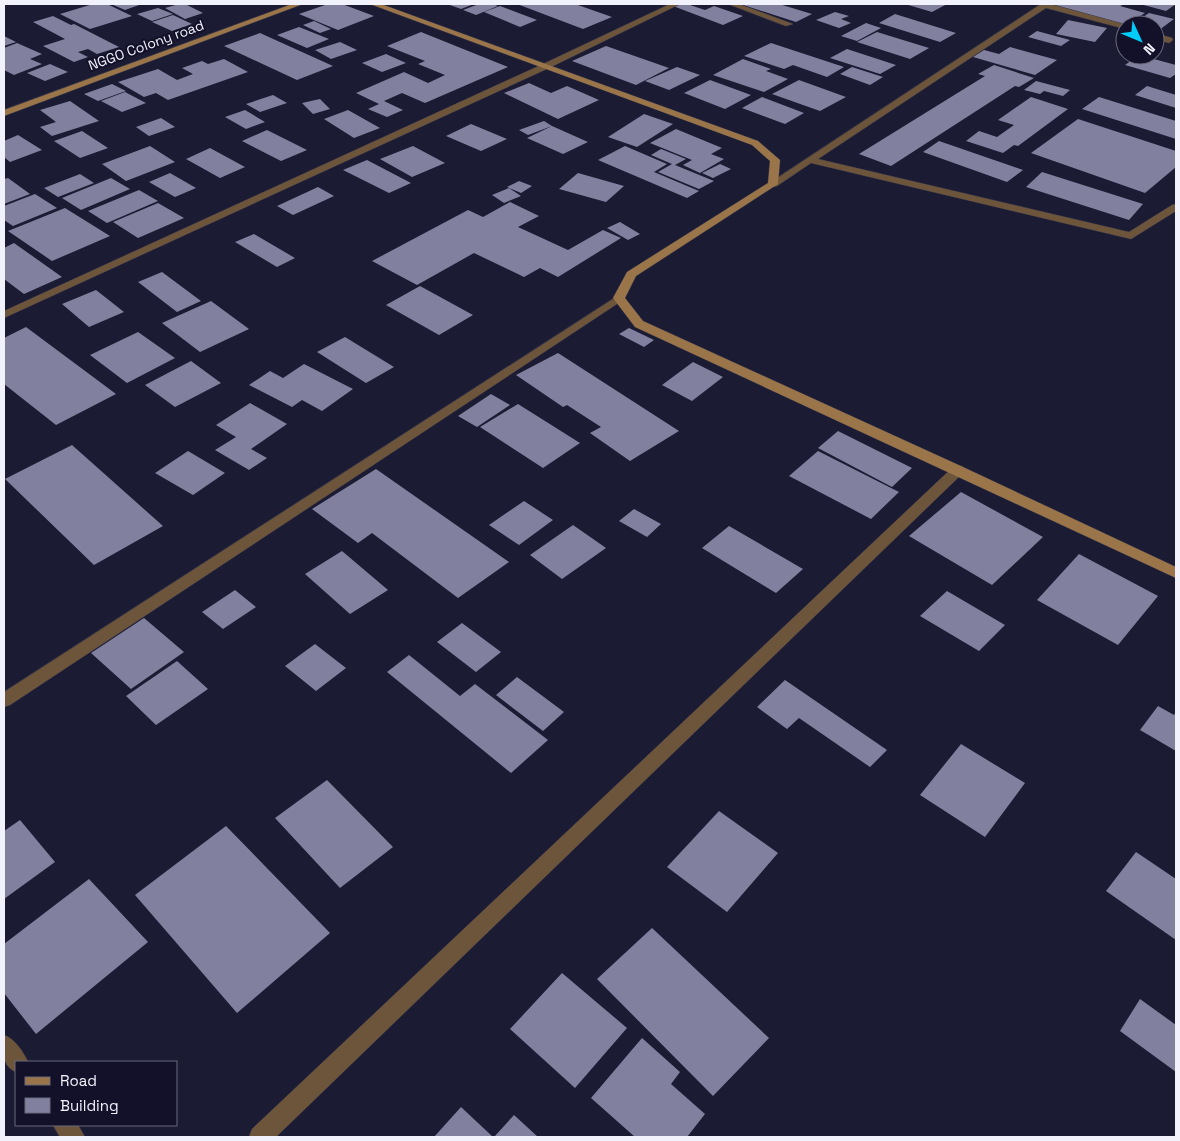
<svg xmlns="http://www.w3.org/2000/svg" width="1180" height="1141" font-family="'Space Grotesk',sans-serif">
<rect width="100%" height="100%" fill="#1b1b33"/>
<path fill="#82809f" d="M93 4H107L132 16 90 29 60 14Z
M111 4H142L125 10Z
M179 4H185L203 13 185 19 165 8Z
M328 4H342L374 16 338 30 299 14Z
M447 4H474L461 9Z
M479 4H492L498 6 476 15 463 10Z
M517 4H575L612 17 583 29Z
M680 4H687L705 10 714 6 743 16 723 25 673 6Z
M740 4H779L812 14 796 22Z
M905 4H947L932 12Z
M1056 4H1125L1120 6 1145 13 1125 26 1053 5Z
M1140 4H1176L1166 11Z
M500 6 537 20 520 27 484 12Z
M158 8 173 14 152 21 137 14Z
M835 12 849 16 841 19 851 23 839 28 816 20Z
M1149 13 1174 19 1155 33V25H1131Z
M895 14 956 33 940 42 879 23Z
M173 15 192 24 172 31 152 22Z
M53 16 71 25 74 24 119 47 97 54 88 49 78 52 88 57 74 62 43 46 65 39 33 22Z
M1068 20 1107 28 1095 42 1056 34Z
M314 21 331 29 320 33 303 25Z
M866 23 881 28 857 41 841 36Z
M299 27 329 39 307 48 277 35Z
M1037 31 1070 40 1061 46 1028 37Z
M421 32 508 67 425 103 402 93 384 101 403 110 387 117 368 109 379 104 356 93 404 72 428 83 445 75 418 64 425 61 387 46Z
M877 32 929 48 910 59 857 42Z
M260 33 333 66 297 80 224 46Z
M4 36 16 42 4 46Z
M340 42 357 50 331 59 315 50Z
M17 43 42 54 30 59 42 64 14 75 4 70V48Z
M771 43 844 67 827 77 793 65 784 69 744 56Z
M606 46 669 68 636 85 572 61Z
M1010 47 1057 60 1035 75 973 57 984 50 999 54Z
M847 49 896 65 880 74 830 58Z
M386 54 406 63 382 72 362 63Z
M1139 55 1176 65V74L1170 78 1125 65Z
M224 59 248 72 168 100 156 93 144 97 118 82 158 69 177 80 193 74 182 68 202 61 208 64Z
M743 59 771 69 766 71 788 79 764 92 713 75Z
M50 64 68 72 45 81 27 73Z
M994 65 1034 78 1019 87 1015 86 891 166 859 154 985 76 978 74Z
M677 67 700 75 669 90 645 81Z
M852 67 883 77 870 85 840 74Z
M710 80 751 95 725 109 684 93Z
M799 80 846 97 820 111 772 94Z
M1036 81 1070 90 1063 96 1044 91 1040 94 1024 90Z
M529 83 551 93 567 86 599 100 558 119 504 93Z
M112 84 126 91 98 101 84 94Z
M1147 86 1176 95V108L1135 95Z
M125 92 146 103 122 112 101 101Z
M273 95 287 103 260 112 246 104Z
M762 97 804 113 785 124 742 108Z
M1031 97 1068 109 1018 146 1014 145 1003 153 966 141 979 131 997 137 1014 125 998 120Z
M1099 97 1176 121V139L1082 109Z
M320 99 330 109 313 114 302 103Z
M70 101 99 121 52 136 40 127 56 122 40 110Z
M245 110 265 122 246 129 225 117Z
M348 110 380 128 354 138 324 119Z
M644 114 673 124 637 147 608 137Z
M161 118 175 127 149 136 136 127Z
M1078 119 1176 151V167L1145 193 1031 153Z
M544 121 552 126 528 135 519 130Z
M471 124 507 139 481 151 446 136Z
M552 126 588 142 563 154 527 138Z
M676 129 722 148 711 154 724 159 700 173 683 165 692 160 650 143Z
M267 130 307 150 281 161 242 141Z
M82 131 108 148 80 158 54 141Z
M18 135 42 150 10 162 4 157V141Z
M939 141 1023 170 1007 182 923 152Z
M150 146 175 162 126 181 102 164Z
M413 146 445 163 412 177 380 159Z
M625 146 667 164 654 172 699 191 687 198 598 160Z
M210 148 245 167 220 178 186 159Z
M661 149 686 159 675 165 714 181 699 189 658 172 672 164 651 155Z
M367 160 411 183 389 193 343 170Z
M720 164 731 169 713 178 702 173Z
M1042 172 1143 204 1129 220 1026 187Z
M170 173 196 188 175 197 149 182Z
M578 173 624 186 606 202 559 189Z
M80 174 94 183 58 197 44 188Z
M8 178 30 194 4 204V179Z
M111 178 130 189 81 210 62 198Z
M519 181 532 186 521 193 507 187Z
M318 187 334 196 293 215 277 206Z
M509 188 521 196 504 203 492 195Z
M139 190 158 201 107 223 88 211Z
M35 194 57 208 13 226 4 220V206Z
M510 202 539 216 518 227 568 250 603 230 621 238 558 277 540 268 524 277 474 253 417 285 372 261 468 210 483 217Z
M158 203 184 218 138 238 113 222Z
M65 208 110 236 52 261 8 231Z
M620 222 640 234 628 240 607 228Z
M254 234 295 258 277 267 235 242Z
M14 243 62 277 24 294 4 279V248Z
M162 272 201 301 177 312 138 282Z
M420 286 473 315 439 335 386 305Z
M96 290 124 312 89 327 62 304Z
M211 301 249 329 200 352 162 323Z
M26 327 116 394 56 425 4 384V338Z
M629 328 654 340 644 347 619 334Z
M138 332 175 358 127 383 90 355Z
M345 337 394 367 366 383 317 352Z
M558 353 679 431 630 461 590 433 601 427 567 405 563 407 516 375Z
M191 361 221 383 175 407 145 385Z
M693 362 723 377 692 401 662 385Z
M304 364 353 389 322 411 302 400 292 407 249 385 270 371 283 378Z
M491 394 510 405 477 427 458 416Z
M250 403 287 424 251 449 267 458 249 470 215 450 236 437 216 425Z
M518 404 580 443 543 468 480 427Z
M838 431 912 468 892 487 818 448Z
M72 445 163 526 94 565 5 479Z
M188 451 225 473 193 495 155 473Z
M818 451 899 492 871 519 789 476Z
M376 469 509 562 458 598 372 533 358 543 312 509Z
M961 492 1043 537 992 585 909 536Z
M524 501 553 520 519 545 489 525Z
M634 509 661 524 647 537 619 521Z
M573 525 606 548 562 579 530 555Z
M729 526 803 569 776 593 702 548Z
M342 551 388 590 350 614 305 574Z
M1079 554 1158 596 1118 645 1037 600Z
M235 590 256 607 223 629 202 612Z
M947 591 1005 625 979 651 920 616Z
M144 618 184 652 131 689 91 653Z
M462 623 501 652 476 672 437 642Z
M315 644 346 668 316 691 285 666Z
M409 655 460 696 475 684 548 740 511 773 387 672Z
M177 661 208 689 156 725 126 696Z
M517 677 564 712 543 731 496 695Z
M785 680 887 750 870 767 799 718 787 729 757 707Z
M1158 706 1174 715 1176 711V751L1140 730Z
M961 744 1025 783 985 837 920 795Z
M327 780 393 847 340 888 275 818Z
M719 811 778 853 727 912 667 867Z
M20 820 55 862 4 899V831Z
M226 826 330 933 237 1013 135 895Z
M1136 852 1176 879V940L1106 891Z
M89 879 148 942 36 1034 4 993V944Z
M652 928 769 1038 713 1096 597 979Z
M562 973 627 1028 575 1088 510 1029Z
M1140 999 1176 1025V1072L1120 1031Z
M642 1038 680 1072 671 1084 705 1114 687 1137H635L591 1098Z
M461 1107 493 1137H434Z
M514 1115 538 1137H494Z"/>
<g fill="none" stroke-linecap="round" stroke-linejoin="round">
<g stroke="#35354b" stroke-width="1">
<path id="street" d="M670 4H680L549 68 4 318V311L543 64Z
M728 4H739L793 24 786 26Z
M1041 4H1050L1127 25H1125V29L1046 8 818 159 1129 232 1172 205 1176 204V211L1131 239 811 163 777 186 773 187 768 184Z
M1155 33 1172 38 1173 40 1169 43 1155 39Z
M619 295 625 298 623 300 10 705 4 707V692Z
M958 465 963 467 965 470 963 473 276 1137H249L252 1129 953 467Z
M4 1035C15 1039 23 1051 28 1062H16V1072C0 1065 4 1050 4 1035Z
M53 1125H78L85 1137H60Z"/>
</g>
<g stroke="#35354b" stroke-width="1">
<path id="secondary" d="M292 4H303L4 116V110Z
M370 4H381L758 141 780 160 778 184 636 276 625 298 643 321 963 467 1176 567V578L635 327 613 298 627 272 768 183 770 161 752 145Z"/>
</g>
<use href="#street" fill="#6c553b" fill-rule="evenodd"/>
<use href="#secondary" fill="#997549" fill-rule="evenodd"/>
</g>
<g text-anchor="middle" stroke-width="4" stroke-linejoin="round" paint-order="stroke">
<g font-size="14" fill="#f1f2fc" stroke="#121129">
<text transform="translate(146 45) rotate(-20)" y="5">NGGO Colony road</text>
</g>
</g>
<rect width="1180" height="1141" fill="none" stroke="#f1f2fc" stroke-width="10"/>
<rect x="15" y="1061" width="162" height="65" fill="#121129" stroke="#6b6b7d"/>
<rect x="25" y="1077" width="25" height="8" fill="#997549" stroke="#6b6b7d"/>
<text x="60" y="1086" font-size="15" fill="#f1f2fc">Road</text>
<rect x="25" y="1098" width="25" height="15" fill="#82809f" stroke="#6b6b7d"/>
<text x="60" y="1111" font-size="15" fill="#f1f2fc">Building</text>
<g transform="translate(1140 40) rotate(134)"><circle r="24" fill="#121129" stroke="#6b6b7d"/>
<path d="M0-4L9 19L0 12L-9 19Z" fill="#00cbf9"/>
<text y="-8" font-size="14" font-weight="bold" text-anchor="middle" fill="#f1f2fc">N</text>
</g>
</svg>
